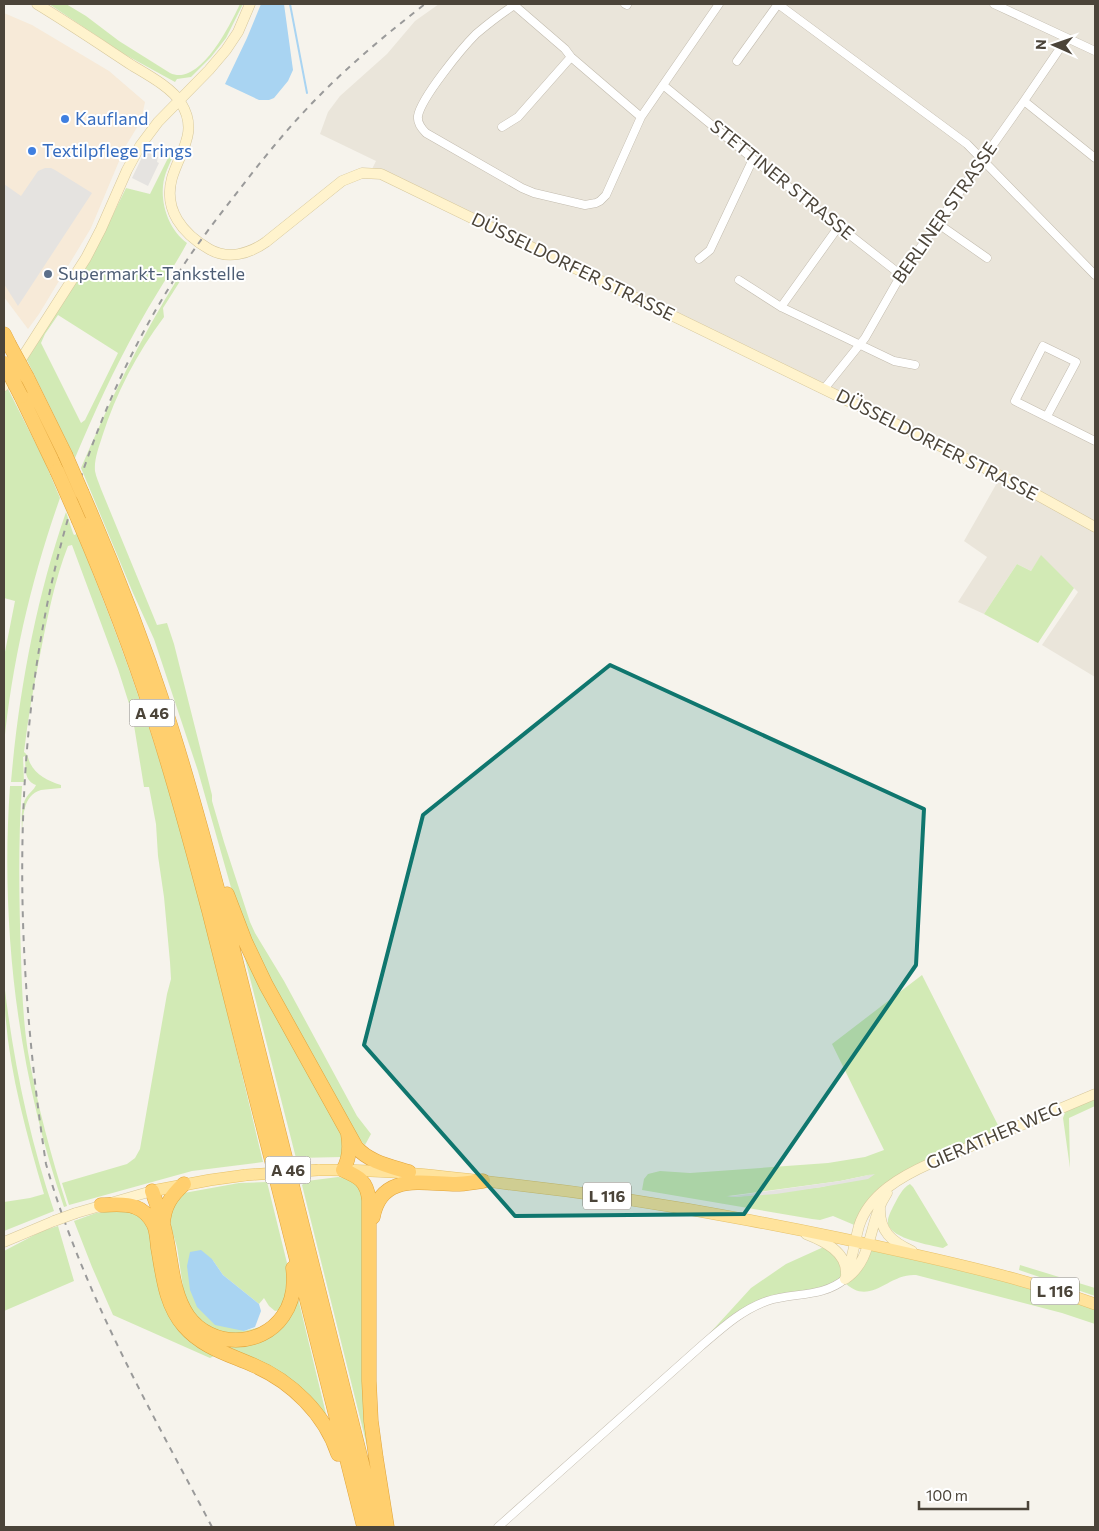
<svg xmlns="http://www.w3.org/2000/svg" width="1099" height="1531" font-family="Commissioner,sans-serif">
<rect width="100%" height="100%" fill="#f6f3ec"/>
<path fill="#eae5da" d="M439 4H1095V677L1042 645 1078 592 1041 556 1031 571 1017 564 984 614 958 602 987 557 964 541 1002 474 371 171 376 161 320 134 328 112 340 96 387 54 415 21Z"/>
<path fill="#f7ead8" d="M4 13 32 25 109 71 145 102 141 121 125 147 91 228 39 314 28 329 4 297Z"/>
<path fill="#d2eab5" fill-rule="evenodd" d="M49 4H66L86 16 119 41 170 73C200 87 230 25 240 4H243L226 38 211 57 191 77 177 79 175 82 124 54Z
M172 150 175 152C170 163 164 174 163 186 161 207 170 231 187 243 172 271 153 298 138 326 114 369 94 413 75 458L26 358 103 235 126 188 150 194ZM58 315 118 353 85 420 81 423 41 343 45 334Z
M178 278H182L163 308 164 317C137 353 116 393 102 437 99 447 94 459 95 471 96 477 99 483 101 489L157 625 167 623 174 644 212 795V801L224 842 250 922 255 933 284 981 357 1116 371 1134 365 1145 358 1138 253 947 234 898 198 771 154 639 133 593 81 468C109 402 140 339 178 278Z
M7 387 44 460 60 498C32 577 12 661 4 745V657L15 601 4 598V392Z
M66 512 73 533 74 535 77 534C108 610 137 687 161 765 201 896 231 1029 263 1162L192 1171 69 1205 62 1183 127 1164 135 1158 140 1149 167 994 171 979 170 962 164 897 158 856 156 824 149 787H144L132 713 118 669 72 545 68 546C55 579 48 615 41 650 34 684 28 717 24 752 28 755 28 758 30 763 36 775 48 781 61 785V788C54 789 47 789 41 790 22 795 23 819 22 835 22 823 20 808 26 798 29 793 34 790 36 785 23 780 26 767 25 756L23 757 24 782H11C19 690 36 599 66 512Z
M1041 555 1074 588 1038 643 984 614 1017 564 1031 571Z
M10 786H22C18 843 19 900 21 957 22 989 23 1020 28 1052 37 1104 51 1156 67 1206L64 1207C18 1073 0 927 10 786Z
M241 943 339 1123 345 1145 342 1157 296 1158Z
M922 975 1002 1133 884 1191 859 1227 833 1216 820 1220 812 1219 642 1190 644 1179 648 1174 660 1171 690 1173 828 1163 865 1157 884 1150 832 1044ZM873 1174 822 1187 735 1197 728 1196 840 1181Z
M4 982C13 1060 29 1137 54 1211L4 1231V1202L30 1198 44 1194C24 1125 4 1054 4 982Z
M1095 1098V1106L1069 1118 1070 1168 1063 1118 1066 1110Z
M338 1177 354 1179 363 1190 369 1454 302 1185 307 1181Z
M267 1182 288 1267V1289L280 1310 275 1311 269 1306 264 1298 259 1304 223 1275 212 1259 244 1331 264 1326 244 1334H224L200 1322 185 1300 177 1247 171 1227 169 1213 171 1207 184 1193 239 1183Z
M910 1184 913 1187 948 1245 943 1248C930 1245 892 1239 888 1224 887 1218 891 1211 894 1205 898 1198 902 1188 910 1184Z
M123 1210 139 1213 148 1225 160 1283 216 1355 210 1358 113 1315 92 1267 74 1221 96 1213Z
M58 1226 74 1281 4 1311V1251L42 1231Z
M868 1244 1095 1304V1324L1062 1313 916 1275C887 1273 870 1309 843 1281L755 1306 678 1368 751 1288 786 1264 828 1245 837 1251 845 1278Z
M1020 1265 1095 1288V1296L1019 1270Z
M297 1294 327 1418 315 1401 262 1363 211 1343 248 1344Z"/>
<path fill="#e5e3e0" d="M145 151 158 157 157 162 159 163 148 186 132 178Z
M45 168H51L55 170 92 193 18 306 4 284V184L21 196 38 171Z
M875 1174 868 1179 822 1187 776 1194 735 1197H726L840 1181Z"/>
<path fill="#a9d4f2" d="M261 4H284L293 70 288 81 274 98 269 100H259L225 84 247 38Z
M201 1250 212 1259 223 1275 259 1304 261 1311 255 1327 244 1331 215 1325 197 1307 190 1290 187 1266 190 1252Z"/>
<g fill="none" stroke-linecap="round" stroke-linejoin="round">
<path stroke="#a9d4f2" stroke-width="2" d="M290 4 307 93"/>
<g stroke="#c2bbae" stroke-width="9">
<path id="street" d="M516 4C502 13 489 23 476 34 462 48 421 98 418 116 417 123 421 128 426 133L522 188 534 193 585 205 596 203 600 201 606 195 641 117 719 4
M625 4 627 5
M778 4 967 144 1095 275
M994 4 1095 51
M514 5 565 49 571 57 641 117
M737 61 778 4
M663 85 753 159 901 275
M1024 101 1095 158
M502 127 518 117 571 57
M937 223 987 258
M699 259 710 250 753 159
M739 280 781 307 894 361 915 365
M781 307 839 226
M824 389 865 338 901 275 1024 101 1067 38
M1047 416 1076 362 1043 346 1015 401 1095 441
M498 1527 700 1347C721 1329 741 1310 767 1301 794 1292 822 1298 845 1279"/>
</g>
<g stroke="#d6c79b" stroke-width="11">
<path id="secondary" d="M37 4C70 24 101 45 133 66 148 75 172 88 181 103 199 132 180 151 172 178 163 210 183 234 209 249 228 260 249 254 266 242L342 181 362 173 381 174 910 431 1021 486 1095 527
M4 386 86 258 101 229 127 170 140 146 158 122 209 70 226 50 238 32 250 4
M880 1208C879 1231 892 1242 912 1251
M76 1213 152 1191
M806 1234C824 1241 847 1252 846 1274
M4 1242 54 1221
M845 1279C852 1262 854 1244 859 1226 869 1194 902 1176 931 1163L1095 1094
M845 1279C874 1260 868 1221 887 1193"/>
</g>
<g stroke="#e6c16a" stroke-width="12">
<path id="primary" d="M318 1170C383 1169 445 1176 508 1184 589 1193 669 1205 748 1220 801 1230 855 1241 908 1253 971 1267 1034 1282 1095 1304
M152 1191 210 1180 246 1175"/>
</g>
<g stroke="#e0a43c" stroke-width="15">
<path id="highway" d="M4 334 9 344
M27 377 65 454
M21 396 57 471
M82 493C113 564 141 636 165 709 187 774 204 840 222 906L378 1527
M79 521C106 584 131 648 152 713 174 778 191 844 209 911L364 1527
M227 894 245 941 266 985 356 1147C369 1162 390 1166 409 1172
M348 1134C350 1146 350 1159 343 1170 359 1177 367 1181 369 1200V1381L371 1421 376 1458 387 1527
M152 1191C156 1202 160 1213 163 1224 172 1254 170 1290 188 1316 211 1348 261 1348 283 1316 293 1302 295 1284 293 1268
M101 1205C112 1205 125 1203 135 1207 144 1210 150 1217 154 1225 157 1232 157 1240 158 1248 163 1275 165 1304 184 1326 202 1347 228 1354 253 1365 291 1381 325 1414 338 1454
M373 1217C381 1172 423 1184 456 1184 465 1184 474 1182 483 1181
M163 1224C164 1206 171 1196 184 1184"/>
</g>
<use href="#street" stroke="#fff" stroke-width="8"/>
<use href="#secondary" stroke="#fff3cd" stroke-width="10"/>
<use href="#primary" stroke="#ffe39c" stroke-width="11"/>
<use href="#highway" stroke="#ffcf6e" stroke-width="14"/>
<path stroke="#9a9a9a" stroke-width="2" stroke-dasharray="6 6" stroke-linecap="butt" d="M212 1527C150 1409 83 1293 46 1164 0 864 9 534 179 272 197 244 218 217 239 190 265 156 292 123 322 93 354 61 389 32 425 4"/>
<g stroke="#d6c79b" stroke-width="11" stroke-linecap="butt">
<path id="secondary-bridge" d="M54 1221 76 1213"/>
</g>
<g stroke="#e6c16a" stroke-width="12" stroke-linecap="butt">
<path id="primary-bridge" d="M246 1175 318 1170"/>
</g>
<g stroke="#e0a43c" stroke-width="15" stroke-linecap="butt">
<path id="highway-bridge" d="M9 344 27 377
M4 363 21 396
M65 454 82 493
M57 471 79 521"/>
</g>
<use href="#secondary-bridge" stroke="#fff3cd" stroke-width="10"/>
<use href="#primary-bridge" stroke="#ffe39c" stroke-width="11"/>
<use href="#highway-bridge" stroke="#ffcf6e" stroke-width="14"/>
</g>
<path fill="#0f766e" fill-opacity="0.2" stroke="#0f766e" stroke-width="4" stroke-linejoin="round" d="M610 665 924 809 916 965 744 1214 515 1216 364 1045 423 815Z"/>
<g fill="#3f7fe0" stroke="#fff" stroke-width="2">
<circle cx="65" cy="119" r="5"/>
<circle cx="32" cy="151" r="5"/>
</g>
<circle fill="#5c6f8a" stroke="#fff" stroke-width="2" cx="48" cy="274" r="5"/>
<g text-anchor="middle" stroke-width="4" stroke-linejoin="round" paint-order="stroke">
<g fill="#fff" stroke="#817c74" stroke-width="1">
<rect x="129.5" y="699.5" width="45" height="27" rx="4"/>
<rect x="265.5" y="1156.5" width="45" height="27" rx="4"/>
<rect x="583" y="1182.5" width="48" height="27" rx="4"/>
<rect x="1031" y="1277.5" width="48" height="27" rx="4"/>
</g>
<g font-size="16" font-weight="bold" fill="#4b4439">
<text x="152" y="719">A 46</text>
<text x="288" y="1176">A 46</text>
<text x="607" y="1202">L 116</text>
<text x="1055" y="1297">L 116</text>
</g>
<g font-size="18" fill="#366cbe" stroke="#fff" text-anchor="start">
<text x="75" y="125">Kaufland</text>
<text x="42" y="157">Textilpflege Frings</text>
</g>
<g font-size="18" fill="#4b4439" stroke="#fff">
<text transform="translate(782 180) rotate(39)" y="6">STETTINER STRASSE</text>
<text transform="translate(945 213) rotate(-55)" y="6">BERLINER STRASSE</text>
<text transform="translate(573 267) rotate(26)" y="6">DÜSSELDORFER STRASSE</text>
<text transform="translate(937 445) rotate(27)" y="6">DÜSSELDORFER STRASSE</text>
<text transform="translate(994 1136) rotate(-23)" y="6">GIERATHER WEG</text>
</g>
<g font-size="18" fill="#4e5e75" stroke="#fff" text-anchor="start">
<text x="58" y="280">Supermarkt-Tankstelle</text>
</g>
</g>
<rect width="1099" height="1531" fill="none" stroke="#4b4439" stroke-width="10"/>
<g transform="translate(1054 45) rotate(272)" stroke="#ffffff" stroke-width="4" paint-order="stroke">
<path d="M0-4L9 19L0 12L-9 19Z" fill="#4b4439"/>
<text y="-8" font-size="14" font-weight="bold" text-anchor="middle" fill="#4b4439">N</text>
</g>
<path d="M919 1501v8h109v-8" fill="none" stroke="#4b4439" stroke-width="2.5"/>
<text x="926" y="1501" font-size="15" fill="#4b4439" stroke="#ffffff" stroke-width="4" paint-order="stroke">100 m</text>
</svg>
